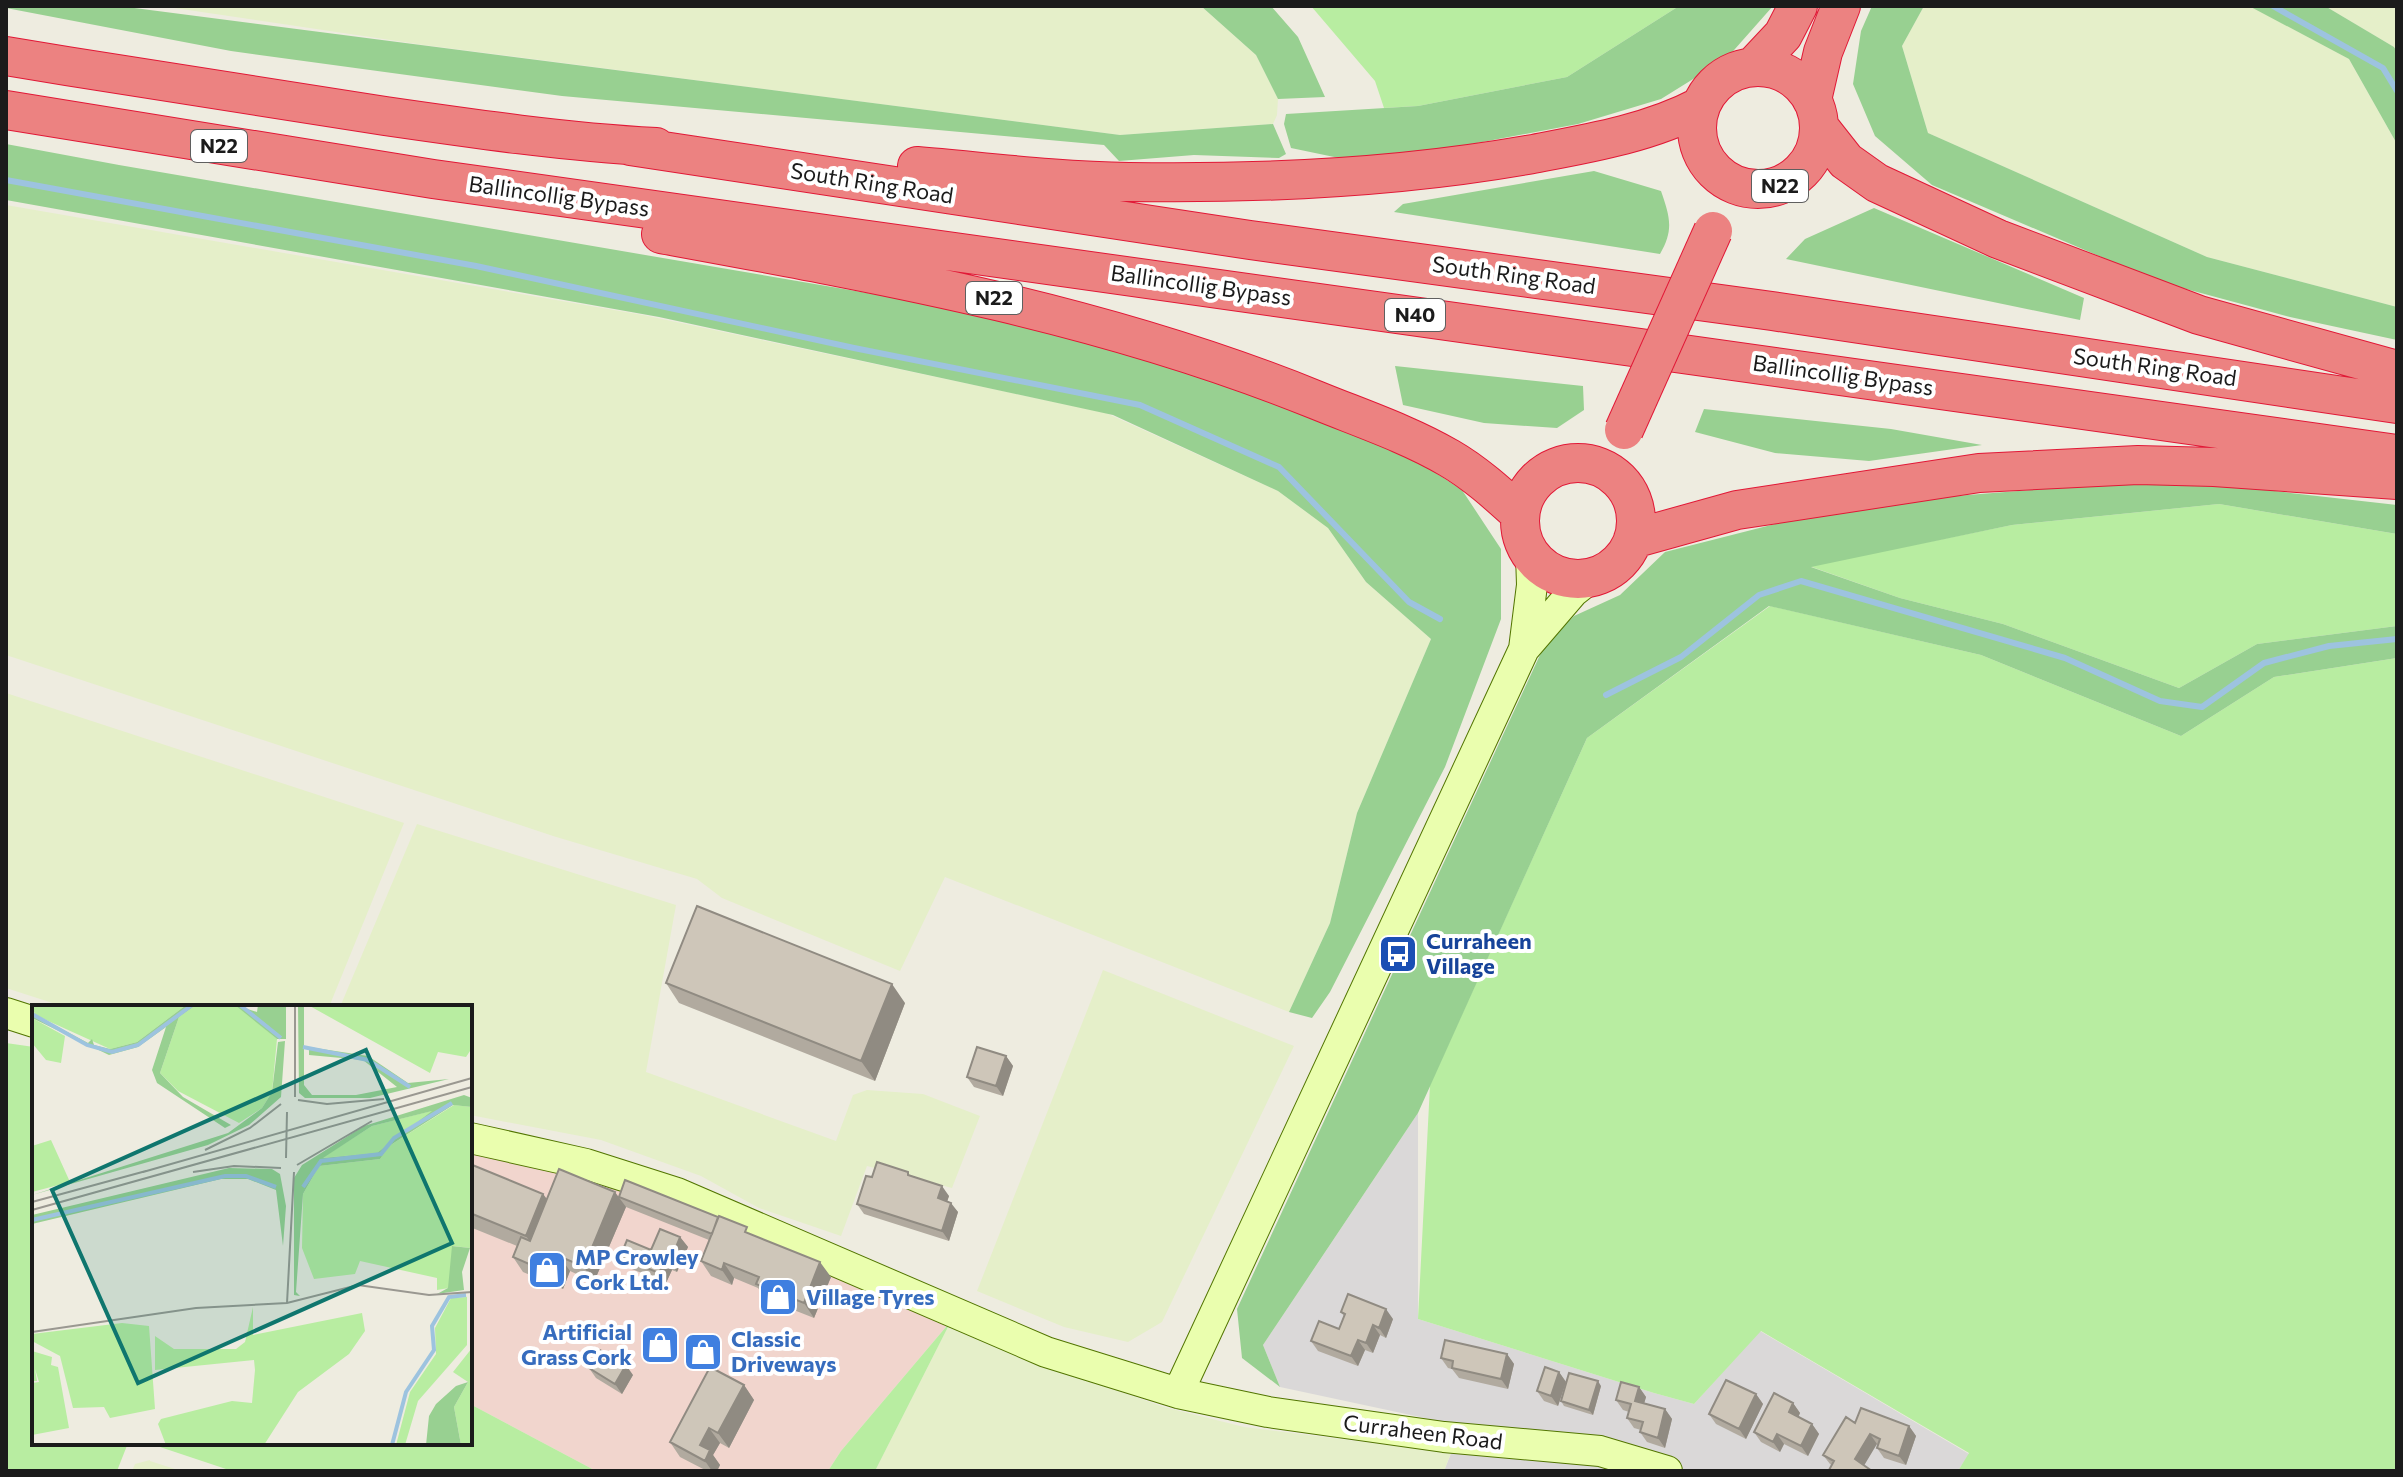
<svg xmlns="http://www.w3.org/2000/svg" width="2403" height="1477" font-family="Commissioner,sans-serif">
<rect width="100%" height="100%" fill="#eeece0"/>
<path fill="#dad8d8" d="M1418 1113V1319L1654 1393 1694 1404 1760 1331 1969 1454 1958 1471H1444L1462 1426 1280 1387 1263 1345Z"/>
<path fill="#f1d5cd" d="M470 1144 634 1185 951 1321 841 1451 828 1471H596L470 1404Z"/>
<path fill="#e5efc9" d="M161 6H1201L1256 55 1278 99 1277 115 1273 124 1120 135 424 45Z
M1924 6H2250L2349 59 2397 144V307L2207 257 1928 133 1902 46Z
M2325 6H2397V52L2394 47Z
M6 205 643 315 1106 413 1278 491 1328 528 1366 582 1431 639 1357 813 1330 923 1289 1012 945 877 900 971 722 898 697 879 553 836 6 655Z
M6 693 404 823 329 1007H65L6 988Z
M417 824 676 905 646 1072 836 1141 853 1095 867 1090 923 1094 980 1116 952 1188 867 1166 841 1236 759 1208 701 1176 601 1140 470 1115V1007H340Z
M1103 970 1294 1046 1162 1322 1128 1342 1064 1327 977 1291Z
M951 1321 1036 1362 1164 1407 1244 1427 1451 1453 1444 1471H875Z
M150 1460V1461L181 1471H132L135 1464Z"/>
<path fill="#b8eda1" d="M1311 6H1679L1567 77 1418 106 1384 108 1375 81Z
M2219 504 2397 534V626L2257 644 2179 688 2003 624 1900 598 1809 566 2012 525Z
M1770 606 1981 655 2181 736 2274 677 2397 658V1471H1958L1969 1453 1761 1331 1694 1404 1654 1393 1418 1319 1430 1085 1587 738Z
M6 1043 34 1047V1443H128L117 1471H6Z
M951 1321 875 1471H828L841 1451Z
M470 1404 596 1471H232L148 1443H470Z"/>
<path fill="#98d091" d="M6 6H119L1120 135 1273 124 1286 154 1279 158 1194 155 1119 161 1104 145 562 96 231 51 6 8Z
M1201 6H1271L1298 37 1325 97 1278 99 1256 55Z
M1679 6H1773L1727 58 1661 99 1578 124 1440 150 1339 158 1291 148 1284 124 1286 114 1418 106 1567 77Z
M1872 6H1924L1902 46 1928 133 2207 257 2397 307V340L2290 317 2160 282 1932 185 1875 136 1853 84 1861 31Z
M2249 6H2325L2394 47 2397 52V144L2349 59Z
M6 144 119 165 961 309 1189 368 1416 460 1462 490 1501 549V619L1445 767 1330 992 1312 1018 1289 1012 1330 923 1357 813 1431 639 1366 582 1328 528 1278 491 1113 415 659 317 6 200Z
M1594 171 1661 191C1670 217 1674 230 1660 254L1394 212 1403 204Z
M1874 208 2084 298 2080 320 1786 259 1805 239Z
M1395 366 1583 386 1584 410 1557 428 1484 423 1403 405Z
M1704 409 1891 429 1982 445 1869 461 1775 453 1695 432Z
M2168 479 2397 505V534L2219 504 2012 525 1811 567 1900 598 2003 624 2179 688 2257 644 2397 626V658L2274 677 2181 736 1981 655 1769 606 1587 738 1418 1113 1263 1345 1280 1387 1242 1358 1237 1309 1546 642 1574 616 1620 595 1665 552 1854 504Z"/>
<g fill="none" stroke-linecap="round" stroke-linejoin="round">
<path stroke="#9dc3df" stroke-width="6" d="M2273 6 2383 68 2397 91
M6 180 476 266 854 348 1140 405 1279 467 1409 602 1440 619
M1606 695 1681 657 1759 595 1801 581 2065 658 2160 701 2202 707 2264 663 2329 646 2397 639"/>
<g stroke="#527500" stroke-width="32">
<path id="secondary" d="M1524 649 1532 585 1531 555
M6 1013 34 1022
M470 1138 586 1164 677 1193 1046 1352 1178 1393 1268 1412 1444 1437 1600 1451 1667 1471
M1178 1393 1524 649 1573 592 1592 577"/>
</g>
<g stroke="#e11836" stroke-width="40">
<path id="highway" d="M6 56C132 77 258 97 385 116 475 129 565 142 656 147
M1697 128a61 61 0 1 1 122 0a61 61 0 1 1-122 0Z
M1753 67 1783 35 1798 6
M1812 100 1823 52 1841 6
M6 110 433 179 2397 454
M1820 128 1846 161 1877 183 1998 239 2199 315 2397 370
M630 146 1250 240 1772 311 2397 404
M917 166C987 172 1058 181 1129 182 1261 184 1396 178 1527 155 1585 144 1648 134 1701 106
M661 234C885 275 1104 314 1316 400 1360 418 1408 434 1449 458 1475 473 1498 494 1520 514
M1520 521a58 58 0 1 1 116 0a58 58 0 1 1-116 0Z
M1633 539 1737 510 1979 473 2138 465 2214 467 2397 480"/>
</g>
<use href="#secondary" stroke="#eafeae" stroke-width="30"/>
<use href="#highway" stroke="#ec8281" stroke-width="38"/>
<g stroke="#e11836" stroke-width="40" stroke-linecap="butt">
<path id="highway-bridge" d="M1624 430 1713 231"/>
</g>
<use href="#highway-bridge" stroke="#ec8281" stroke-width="38"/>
</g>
<path fill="#b1aa9f" d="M666 983 905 1003 875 1081 679 1003Z
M1006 1056 1013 1066 1003 1096 974 1087 967 1077Z
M470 1161 473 1166 543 1194 547 1199 619 1197 753 1235 831 1277 814 1318 766 1299 758 1288 734 1278 732 1285 711 1276 701 1261 709 1240 626 1207 594 1282 570 1271 563 1289 523 1272 513 1257 517 1246 470 1227Z
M911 1176 949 1196 947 1201 958 1212 949 1241 864 1214 857 1204 872 1177Z
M680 1237 688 1247 677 1272 672 1270 666 1283 627 1267 620 1257 651 1250Z
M1341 1312 1393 1319 1386 1338 1380 1335 1373 1353 1365 1350 1358 1366 1318 1351 1311 1341 1339 1329 1344 1316Z
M1507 1354 1514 1364 1508 1389 1459 1378 1452 1369 1448 1368 1441 1358Z
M589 1368 633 1375 622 1394 596 1378Z
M1559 1372 1566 1382 1558 1406 1544 1401 1537 1391Z
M744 1385 754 1400 729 1448 720 1443 713 1455 720 1465 717 1471H707L680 1457 670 1442Z
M1601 1386 1593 1415 1564 1406 1561 1401Z
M1639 1387 1646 1397 1644 1403 1665 1409 1672 1419 1665 1448 1647 1442 1640 1432 1641 1430 1634 1428 1627 1418 1629 1412 1623 1410 1616 1400Z
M1756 1394 1763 1404 1746 1439 1716 1424 1709 1414Z
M1793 1403 1800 1413 1798 1417 1812 1424 1819 1434 1808 1456 1784 1444 1780 1452 1761 1442 1754 1432Z
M1855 1423 1909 1426 1916 1436 1906 1465 1884 1458 1877 1448 1878 1445 1877 1444 1832 1465 1830 1464 1823 1455Z"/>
<path fill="#908b82" d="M892 984 905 1003 875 1081 861 1061Z
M1006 1056 1013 1066 1003 1096 996 1086Z
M942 1186 949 1196 945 1208 938 1198Z
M615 1192 626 1207 594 1282 584 1267Z
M543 1194 557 1214 540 1256 526 1236Z
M951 1203 958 1212 949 1241 942 1231Z
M680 1237 688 1247 677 1272 670 1262Z
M559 1256 570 1271 563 1289 552 1274Z
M665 1260 672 1270 666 1283 659 1273Z
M820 1262 831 1277 814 1318 804 1303Z
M724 1263 734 1278 732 1285 722 1270Z
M1386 1309 1393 1319 1386 1338 1379 1328Z
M1373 1325 1380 1335 1373 1353 1366 1343Z
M1358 1340 1365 1350 1358 1366 1351 1356Z
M1507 1354 1514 1364 1508 1389 1501 1379Z
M626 1365 633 1375 622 1394 615 1384Z
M1559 1372 1566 1382 1558 1406 1551 1396Z
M1598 1381 1601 1386 1593 1415 1589 1410Z
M744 1385 754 1400 729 1448 718 1433Z
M1639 1387 1646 1397 1642 1411 1635 1401Z
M1756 1394 1763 1404 1746 1439 1739 1429Z
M1793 1403 1800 1413 1796 1422 1789 1412Z
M1665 1409 1672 1419 1665 1448 1658 1438Z
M1812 1424 1819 1434 1808 1456 1801 1446Z
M1909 1426 1916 1436 1906 1465 1899 1456Z
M709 1428 720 1443 713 1455 720 1465 717 1471H712L705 1461 700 1445Z
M1777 1434 1784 1444 1780 1452 1773 1442Z
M1870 1434 1877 1444 1862 1469 1855 1459Z"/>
<path fill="#cec6b9" stroke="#908b82" stroke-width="2" d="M697 906 892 984 861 1061 666 983Z
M977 1047 1006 1056 996 1086 967 1077Z
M877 1162 908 1172V1175L942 1186 938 1198 951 1203 942 1231 857 1204 866 1176 872 1177Z
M470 1164 543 1194 526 1236 470 1213Z
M559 1169 615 1192 584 1267 559 1256 552 1274 513 1257 521 1237 530 1241Z
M625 1180 718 1217 712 1234 619 1197Z
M719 1216 747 1227 745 1232 820 1262 804 1303 756 1284 759 1277 724 1263 722 1270 701 1261Z
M660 1229 680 1237 670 1262 665 1260 659 1273 620 1257 627 1240 651 1250Z
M1348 1294 1386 1309 1379 1328 1373 1325 1366 1343 1358 1340 1351 1356 1311 1341 1319 1321 1339 1329 1345 1314 1341 1312Z
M1445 1340 1507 1354 1501 1379 1452 1368 1453 1361 1441 1358Z
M600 1350 626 1365 615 1384 589 1368Z
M710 1367 744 1385 718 1433 709 1428 700 1445 710 1450 705 1461 670 1442Z
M1545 1367 1559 1372 1551 1396 1537 1391Z
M1569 1373 1598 1381 1589 1410 1561 1401Z
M1726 1380 1756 1394 1739 1429 1709 1414Z
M1621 1382 1639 1387 1635 1401 1665 1409 1658 1438 1640 1432 1643 1422 1627 1418 1631 1404 1616 1400Z
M1774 1393 1793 1403 1789 1412 1812 1424 1801 1446 1777 1434 1773 1442 1754 1432Z
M1861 1408 1909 1426 1899 1456 1877 1448 1880 1439 1870 1434 1855 1459 1872 1471H1831L1829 1470 1834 1461 1823 1455 1846 1417 1855 1423Z"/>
<defs>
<g id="bus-square" transform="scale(2)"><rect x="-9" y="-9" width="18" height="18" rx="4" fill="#1a4fb4" stroke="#fff"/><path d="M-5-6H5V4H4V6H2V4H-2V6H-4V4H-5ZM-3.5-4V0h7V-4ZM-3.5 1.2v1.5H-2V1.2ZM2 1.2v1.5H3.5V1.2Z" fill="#fff"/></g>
<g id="shop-square" transform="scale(2)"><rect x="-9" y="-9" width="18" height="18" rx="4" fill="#3f7fe0" stroke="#fff"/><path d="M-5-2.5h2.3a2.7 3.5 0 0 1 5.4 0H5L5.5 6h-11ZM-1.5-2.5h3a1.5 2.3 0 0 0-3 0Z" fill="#fff"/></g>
</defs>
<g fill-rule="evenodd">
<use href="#bus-square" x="1398" y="954"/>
<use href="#shop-square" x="547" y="1270"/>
<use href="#shop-square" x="778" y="1297"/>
<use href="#shop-square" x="660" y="1345"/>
<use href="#shop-square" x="703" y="1352"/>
</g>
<g text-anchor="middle" stroke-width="8" stroke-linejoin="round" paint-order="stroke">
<g fill="#fff" stroke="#5f5f5f" stroke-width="2">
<rect x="191" y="130" width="56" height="32" rx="6"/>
<rect x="1752" y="170" width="56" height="32" rx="6"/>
<rect x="966" y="282" width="56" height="32" rx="6"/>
<rect x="1385" y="299" width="60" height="32" rx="6"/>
</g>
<g font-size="20" font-weight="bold" fill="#1b1b1b">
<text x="219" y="153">N22</text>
<text x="1780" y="193">N22</text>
<text x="994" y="305">N22</text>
<text x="1415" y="322">N40</text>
</g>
<g font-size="22" fill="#1b1b1b" stroke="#fff">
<text transform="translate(872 183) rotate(9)" y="8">South Ring Road</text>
<text transform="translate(559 196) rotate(8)" y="8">Ballincollig Bypass</text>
<text transform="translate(1514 275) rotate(8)" y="8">South Ring Road</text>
<text transform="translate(1201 285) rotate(8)" y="8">Ballincollig Bypass</text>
<text transform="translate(2155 367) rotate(8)" y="8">South Ring Road</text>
<text transform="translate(1843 375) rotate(8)" y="8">Ballincollig Bypass</text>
<text transform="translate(1423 1432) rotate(7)" y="8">Curraheen Road</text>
</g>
<g font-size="22" font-weight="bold" fill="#164399" stroke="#fff" text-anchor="start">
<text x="1426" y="949">Curraheen<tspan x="1426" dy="25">Village</tspan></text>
</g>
<g font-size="22" font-weight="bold" fill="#366cbe" stroke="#fff" text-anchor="start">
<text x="575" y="1265">MP Crowley<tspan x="575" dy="25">Cork Ltd.</tspan></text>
<text x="806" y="1305">Village Tyres</text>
<text x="632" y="1340" text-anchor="end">Artificial<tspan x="632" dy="25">Grass Cork</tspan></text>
<text x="731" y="1347">Classic<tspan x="731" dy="25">Driveways</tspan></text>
</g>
</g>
<g transform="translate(32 1005)">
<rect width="440" height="440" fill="#eeece0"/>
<path d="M0 0H154L105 37 78 44 3 10ZM164 0 207 2 245 34 240 87 230 103 207 118 146 86 128 68 147 12ZM276 0H440V43L434 52 406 47 398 68ZM0 13 33 31 29 58 14 55 0 38ZM422 100 440 102V238L438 243 421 241 417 283 405 285V273L328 256 323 269 282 274 270 243 271 189 287 161 348 154 357 141ZM403 105 345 148 290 153 340 121ZM19 135 38 177 0 187V141ZM435 292V340L386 396 373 440H364L378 387 404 349 403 323 419 293ZM221 302V330L330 308 333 326 317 349 266 387 232 440H134L126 419 129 414 200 396 220 398 223 365 222 355 123 365V331L142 344H204L213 337ZM90 318 117 321 123 404 78 413 72 402 41 403 28 351 0 336V329ZM440 343V440H429L422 402 436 377 421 367ZM0 346 20 352 19 360 26 362 37 423 0 430V378L7 377 3 364 5 376H0Z" fill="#b8eda1"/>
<path d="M154 0H164L147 12 128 68 151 92 199 120 193 123 125 78 120 65 134 22 106 42 77 50 0 13V8L56 38 60 34 62 40 78 44 105 37ZM203 0 225 7 226 0H254V34H245ZM266 0H272V80L280 90H324L365 82 331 55 277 50V42L336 51 376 78 417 74 338 93H273L267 88ZM253 36 249 92 217 120 176 140 0 190 196 128 230 103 240 87 246 37ZM432 90 440 93V102L421 100 357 141 348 154 287 161 271 189 264 287 268 291 262 290V173L270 160 332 121ZM400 106 345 148 291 153 340 121ZM197 163 240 164 248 169 254 201 251 241 244 185 216 174H189L0 219V210ZM420 241 438 243 430 267 432 285 405 289 416 283ZM436 377 422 402 429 440H394L397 411 404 399 424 381Z" fill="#98d091" fill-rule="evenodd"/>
<path fill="none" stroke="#9dc3df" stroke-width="4" d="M208 0 249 33M0 9 55 40 80 47 106 40 160 0M271 42 336 55 378 82M271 182 289 156 349 149 362 133 420 98M0 215 193 171H214L244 182M360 440 374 387 402 345 400 321 417 292 434 290"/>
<path fill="none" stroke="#9a9891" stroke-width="2" d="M263 0V92M266 95 295 99 352 94M173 145 218 123 249 99M254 153 255 107M265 160 340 116M111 167 440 73M161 167 202 161 249 163M0 197 114 166M0 205 440 82M255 298 262 167M0 327 164 303 255 298 326 280 397 290 440 287"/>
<path fill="#0f766e" fill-opacity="0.15" stroke="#0f766e" stroke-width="4" d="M334 45 420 238 106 378 20 185Z"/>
<rect width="440" height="440" fill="none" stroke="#1b1b1b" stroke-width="4"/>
</g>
<rect width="2403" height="1477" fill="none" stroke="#1b1b1b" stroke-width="16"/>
</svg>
